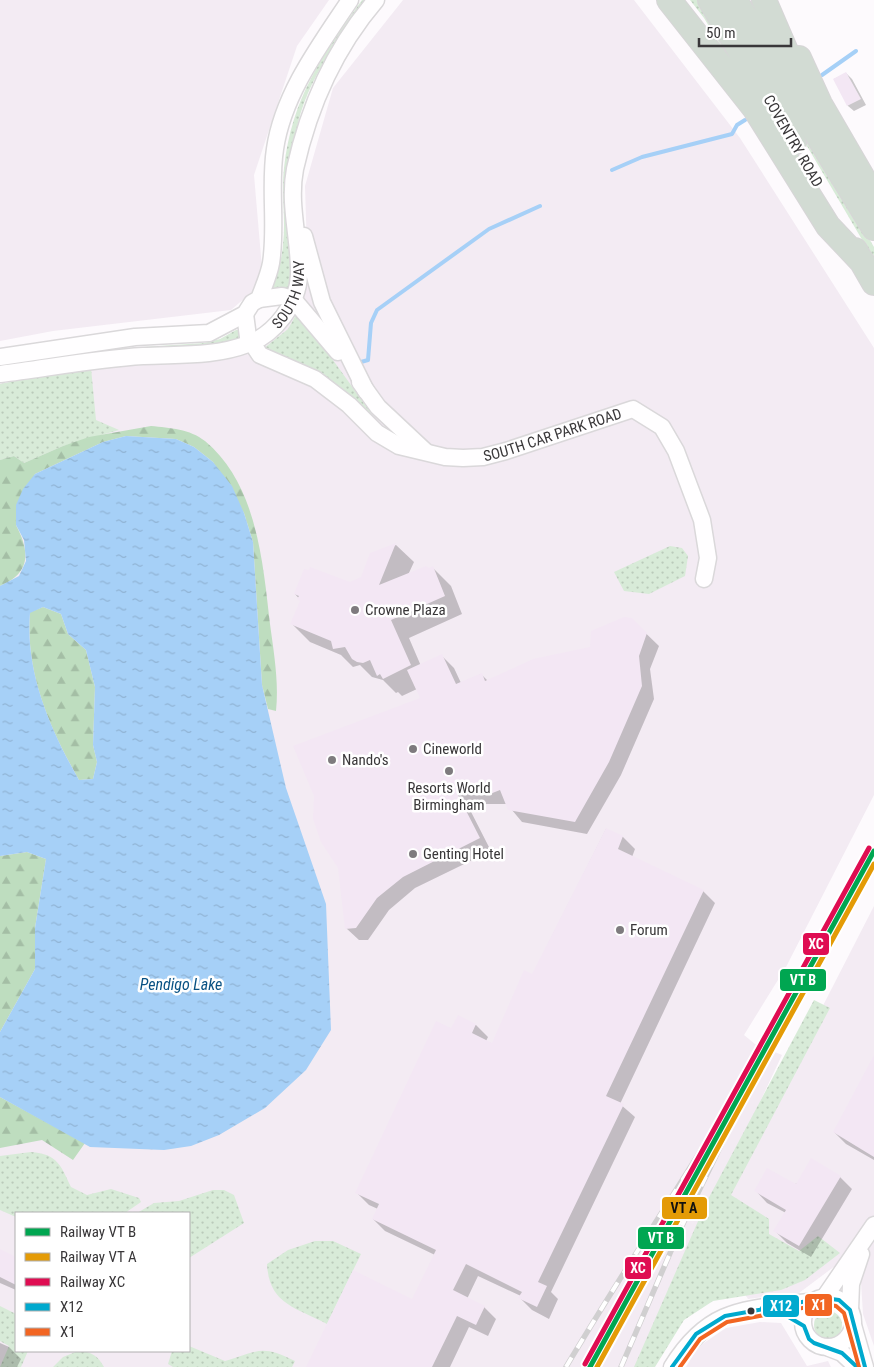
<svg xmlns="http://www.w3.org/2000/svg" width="874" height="1367" font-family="'Roboto Condensed',sans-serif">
<defs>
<pattern id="grass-dots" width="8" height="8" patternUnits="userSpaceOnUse" patternTransform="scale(1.25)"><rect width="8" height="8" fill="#d8ebd8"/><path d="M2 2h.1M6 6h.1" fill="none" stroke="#bacaba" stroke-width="1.8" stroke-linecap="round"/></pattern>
<pattern id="forest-firs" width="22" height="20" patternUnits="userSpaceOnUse" patternTransform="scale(1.25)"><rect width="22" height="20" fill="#beddbf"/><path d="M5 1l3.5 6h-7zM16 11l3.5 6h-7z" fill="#a4bea5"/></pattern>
<pattern id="water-ripples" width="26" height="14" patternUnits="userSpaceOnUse" patternTransform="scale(1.25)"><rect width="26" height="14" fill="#a6d0f7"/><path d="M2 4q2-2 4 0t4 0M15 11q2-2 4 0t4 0" fill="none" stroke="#90b3d4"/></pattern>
</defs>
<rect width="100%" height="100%" fill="#fdfafd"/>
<path fill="#f3ebf3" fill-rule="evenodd" d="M0 0H329L297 46 254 175 262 268 253 291 231 310 53 331 0 341Z
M403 0H634L740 138 874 348V795L786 967 744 1035 755 1044 782 1055 635 1367H0V384L72 369 220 361 264 346 293 318 308 283 305 186 333 88ZM16 1213H189V1351H16Z
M874 906V1346L863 1314 860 1267 843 1260 799 1293 748 1299 706 1234Z
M760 1322 781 1323 807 1366 828 1361 831 1367H686L698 1347 726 1328Z"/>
<path fill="url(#grass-dots)" d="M362 0H368C337 39 300 90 295 141 291 191 296 241 289 291L272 289C277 274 282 260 283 244 286 219 281 193 284 168 292 97 322 56 362 0Z
M690 0H702L745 72 728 58 704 18Z
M728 0 874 247V260L754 56Z
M300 314 376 420 375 422 338 386 309 369 263 349 288 329 296 315Z
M236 330H238L241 342 230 344 98 356 97 350 204 343 220 339Z
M91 368 96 420 119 430 63 446 24 463 14 456 0 460V384L72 369Z
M670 546 682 548 688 556 685 576 649 594 624 591 614 572Z
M814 1000 830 1008 731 1195 769 1219V1234L799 1251 818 1236 840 1253 805 1280 781 1290 713 1301 684 1320 655 1367H634L706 1203Z
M31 1152C58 1154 61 1166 71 1187L87 1195 111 1189 139 1198 141 1202 125 1213H16V1217L0 1210V1156Z
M213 1190H224L234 1195 244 1223 189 1258V1213H137L154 1203 179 1201Z
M315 1241H333L361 1254 327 1324C295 1307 269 1304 267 1264L288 1250Z
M0 1306 16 1314V1351H28L21 1367H0L9 1346 0 1341Z
M814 1325a14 14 0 1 1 28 0a14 14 0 1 1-28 0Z
M189 1346 225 1361C259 1351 261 1344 295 1361L292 1367H173L168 1364 172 1351H189Z
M78 1351C91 1351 98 1356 104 1367H53L63 1357Z"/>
<path fill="url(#forest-firs)" d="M151 426C170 428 190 429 205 441 257 484 263 563 270 624 274 654 279 682 276 711L268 709 262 685 253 542 244 513 213 462 194 447 176 439 126 436 103 442 35 474 16 525C30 552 31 573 0 586V460L14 456 24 463 63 446 89 437Z
M43 607 61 614 68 634 86 650 95 687 93 745 97 762 93 779 79 780C50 729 25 673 30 612Z
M27 852 46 859 35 928V969L0 1032V856Z
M0 1097 85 1143 73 1160 42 1140 0 1148Z"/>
<path fill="url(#water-ripples)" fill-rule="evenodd" d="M126 436 176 439 194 447 213 462 232 486 244 513 253 542 262 685 286 788 326 904 331 1030 306 1070 265 1108 219 1135 191 1146 164 1150 90 1147 0 1097V1032L35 969V928L46 859 27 852 0 856V586L19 576 26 561 24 540 16 525V505L23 489 35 474 103 442ZM43 607 61 614 68 634 86 650 95 687 93 745 97 762 93 779 79 780C50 729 25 672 30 613Z"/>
<path fill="#0003" d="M846 73 852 79 866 105 854 111 848 106 834 79Z
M396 545 414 562 408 575 433 568 451 586 462 614 409 638 421 666 442 656 454 668 461 683 481 674 488 681 591 648 631 619 659 646 650 669 654 699 621 775 587 834 522 822 507 804H467L491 851 415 888 389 910 368 940H359L346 928 422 699 417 689 402 696 398 692 396 693 383 680 372 677 360 665 353 667 341 655 310 642 292 624 301 601 295 594 350 584 362 578 371 554Z
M606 829 623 837 635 849 632 857 703 891 715 903 620 1104 635 1117 551 1292 558 1299 549 1319 532 1310 520 1298 521 1296 478 1276 467 1299 484 1307 496 1319 488 1336 469 1327 450 1367H307L413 1301 435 1255 385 1231 373 1219 378 1209 369 1205 357 1193 452 1030 476 1025 488 1037 486 1041 493 1044 532 976Z
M874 1058V1160L846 1144 834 1132Z
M840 1177 852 1189 811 1257 787 1243 775 1231 786 1213 767 1203 755 1190Z
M0 1250 16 1258V1290L0 1283Z
M0 1343 9 1347 21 1359 17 1367H0Z"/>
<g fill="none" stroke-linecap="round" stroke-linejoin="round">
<path stroke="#a6d0f7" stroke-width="4" d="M822 75 856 51
M612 170 642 157 732 134 737 125 745 120
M361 362 368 360 371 323 377 310 489 229 540 206"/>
</g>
<path fill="#f3e7f4" d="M846 72 861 99 847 106 833 79Z
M396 543 379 585 426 566 429 568 433 566 445 596 391 620 411 665 383 679 380 674 377 676 370 660 363 663 357 662 352 659 345 647 333 649 331 641 290 624 300 601 297 599 299 596 294 594 304 569 309 570 310 567 350 582 361 577 370 553Z
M624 617 632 618 647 633 639 656 642 686 609 762 575 822 508 810 500 790 490 794 457 793 480 838 403 877 377 898 356 928 345 929 338 868 321 842 313 819 314 796 293 746 420 698 407 670 442 654 456 684 482 673 485 681 533 659 590 647 591 631Z
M606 828 623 836 618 849 704 890 606 1096 624 1104 538 1282 547 1286 537 1307 518 1298 522 1292 466 1264 453 1290 485 1306 476 1325 457 1316 432 1367H306L353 1270 412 1299 436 1250 372 1219 379 1204 355 1193 436 1021 451 1028 458 1015 476 1024 472 1033 492 1043 524 970 532 974Z
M874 1055V1157L833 1132Z
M811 1158 841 1176 799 1246 773 1231 786 1210 754 1191 767 1168 796 1184Z
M0 1249 16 1257V1285L0 1277Z"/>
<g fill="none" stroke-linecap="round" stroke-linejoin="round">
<g stroke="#dad8da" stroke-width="19">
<g id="minor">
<path d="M304 236 322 302 366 391"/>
<path d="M259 299 282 296 293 299"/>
<path d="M293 299 338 352"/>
<path id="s1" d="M245 314 248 337 260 355 315 379 349 405 377 433 399 446 445 457 463 458 483 457 506 451 633 409 662 427 676 451 702 520 708 558 704 579"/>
<path d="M0 357 135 337 209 333 245 314 252 303 259 299C263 288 269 275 271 263 277 226 269 187 275 149 283 94 320 45 350 0"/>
<path id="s2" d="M0 374C48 368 95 359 143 356 178 354 214 357 248 344 275 334 298 304 299 275 300 240 288 205 295 169 309 106 334 49 376 0"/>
<path d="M360 382 378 407 425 451"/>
<circle cx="828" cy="1322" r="25"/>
<path d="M824 1298 874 1225"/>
<path d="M850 1310 851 1284 861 1254"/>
<path d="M853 1325 865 1367"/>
<path d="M829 1348 842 1353 857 1367"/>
<path d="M672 1367C711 1304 749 1310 816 1301"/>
</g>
</g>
<g stroke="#d7d5d7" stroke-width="26">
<path id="highway" d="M669 0 755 109 828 226 863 263
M710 0 794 143
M735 0 874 228
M764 0 798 79
M799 58 820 104 874 197
M855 250 874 283"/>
</g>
<use href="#minor" stroke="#fffeff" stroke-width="16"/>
<use href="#highway" stroke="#d2dbd3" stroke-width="24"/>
<g stroke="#d0cfd0" stroke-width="5.5">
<path id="rail" d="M566 1367C634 1253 708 1143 776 1028
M621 1367 680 1230 724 1139"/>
</g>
<use href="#rail" stroke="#fff" stroke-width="4" stroke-dasharray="11" stroke-linecap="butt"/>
<g stroke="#fff" stroke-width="8">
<path id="bus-1" d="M762 1308 785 1315 804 1326 809 1339 814 1343 842 1353 857 1367
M672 1367 696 1334 725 1316 824 1298 839 1300 850 1310 865 1367"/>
</g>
<g stroke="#fff" stroke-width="8">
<path id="bus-2" d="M680 1367 700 1339 727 1322 824 1304 836 1306 844 1313 859 1367"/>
</g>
<use href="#bus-1" stroke="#00a9ce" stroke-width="4"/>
<use href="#bus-2" stroke="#f26522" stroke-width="4"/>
<g stroke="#fff" stroke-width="9">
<path id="rail-1" d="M590 1367 874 851"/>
</g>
<g stroke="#fff" stroke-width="9">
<path id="rail-2" d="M597 1367 874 864"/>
</g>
<g stroke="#fff" stroke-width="9">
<path id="rail-3" d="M585 1364 869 848"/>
</g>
<use href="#rail-1" stroke="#00a651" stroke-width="5"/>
<use href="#rail-2" stroke="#e49b06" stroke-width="5"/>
<use href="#rail-3" stroke="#df0d52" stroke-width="5"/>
</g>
<g fill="#7e7b7e" stroke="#fff" stroke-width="2">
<circle cx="355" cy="610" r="5"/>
<circle cx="413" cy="749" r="5"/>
<circle cx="332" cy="760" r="5"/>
<circle cx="449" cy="771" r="5"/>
<circle cx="413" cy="854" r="5"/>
<circle cx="620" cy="930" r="5"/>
</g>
<circle fill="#393739" stroke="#fff" stroke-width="2" cx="751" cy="1311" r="4.5"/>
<g text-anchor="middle" stroke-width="5" stroke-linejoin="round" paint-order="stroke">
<g font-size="15" fill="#393739" stroke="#fff">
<text transform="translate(793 141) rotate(60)" y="5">COVENTRY ROAD</text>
<text dy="5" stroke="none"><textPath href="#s2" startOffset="319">SOUTH WAY</textPath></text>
<text dy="5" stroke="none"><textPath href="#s1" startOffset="371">SOUTH CAR PARK ROAD</textPath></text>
</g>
<g font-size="15" fill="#393739" stroke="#fff" text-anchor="start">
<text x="365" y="615">Crowne Plaza</text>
<text x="423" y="754">Cineworld</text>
<text x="342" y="765">Nando's</text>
<text x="449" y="793" text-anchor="middle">Resorts World<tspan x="449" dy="17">Birmingham</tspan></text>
<text x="423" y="859">Genting Hotel</text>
<text x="630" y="935">Forum</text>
</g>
<g font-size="16" font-style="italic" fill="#085183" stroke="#fff">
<text x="181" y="990">Pendigo Lake</text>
</g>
</g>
<g stroke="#fff" stroke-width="2">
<rect x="802" y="932" width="28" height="24" rx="5" fill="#df0d52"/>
<rect x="779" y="968" width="48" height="24" rx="5" fill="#00a651"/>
<rect x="661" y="1196" width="47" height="24" rx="5" fill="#e49b06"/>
<rect x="637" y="1226" width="48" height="24" rx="5" fill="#00a651"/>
<rect x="624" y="1256" width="28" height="24" rx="5" fill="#df0d52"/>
<rect x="804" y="1293" width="29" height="24" rx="5" fill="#f26522"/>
<rect x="762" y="1294" width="38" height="24" rx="5" fill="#00a9ce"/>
</g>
<g font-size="14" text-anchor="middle" font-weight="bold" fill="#fff">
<text x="816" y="949">XC</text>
<text x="803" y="985">VT B</text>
<text x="661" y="1243">VT B</text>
<text x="638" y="1273">XC</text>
<text x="819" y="1310">X1</text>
<text x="781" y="1311">X12</text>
</g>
<g font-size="14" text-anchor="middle" font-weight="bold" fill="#111">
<text x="684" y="1213">VT A</text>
</g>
<rect x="15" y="1212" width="175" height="140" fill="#ffffff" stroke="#b0afb0"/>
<rect x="25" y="1228" width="25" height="8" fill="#00a651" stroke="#b0afb0"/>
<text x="60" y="1237" font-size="15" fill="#393739">Railway VT B</text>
<rect x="25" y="1253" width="25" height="8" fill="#e49b06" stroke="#b0afb0"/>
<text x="60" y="1262" font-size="15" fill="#393739">Railway VT A</text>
<rect x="25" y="1278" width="25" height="8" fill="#df0d52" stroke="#b0afb0"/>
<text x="60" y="1287" font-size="15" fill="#393739">Railway XC</text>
<rect x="25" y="1303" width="25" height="8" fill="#00a9ce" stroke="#b0afb0"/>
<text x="60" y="1312" font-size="15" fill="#393739">X12</text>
<rect x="25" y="1328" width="25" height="8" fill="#f26522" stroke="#b0afb0"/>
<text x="60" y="1337" font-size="15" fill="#393739">X1</text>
<path d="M699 38v8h92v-8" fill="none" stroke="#393739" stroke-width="2.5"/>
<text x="706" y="38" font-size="15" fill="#393739" stroke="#ffffff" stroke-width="4" paint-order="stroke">50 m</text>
</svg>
